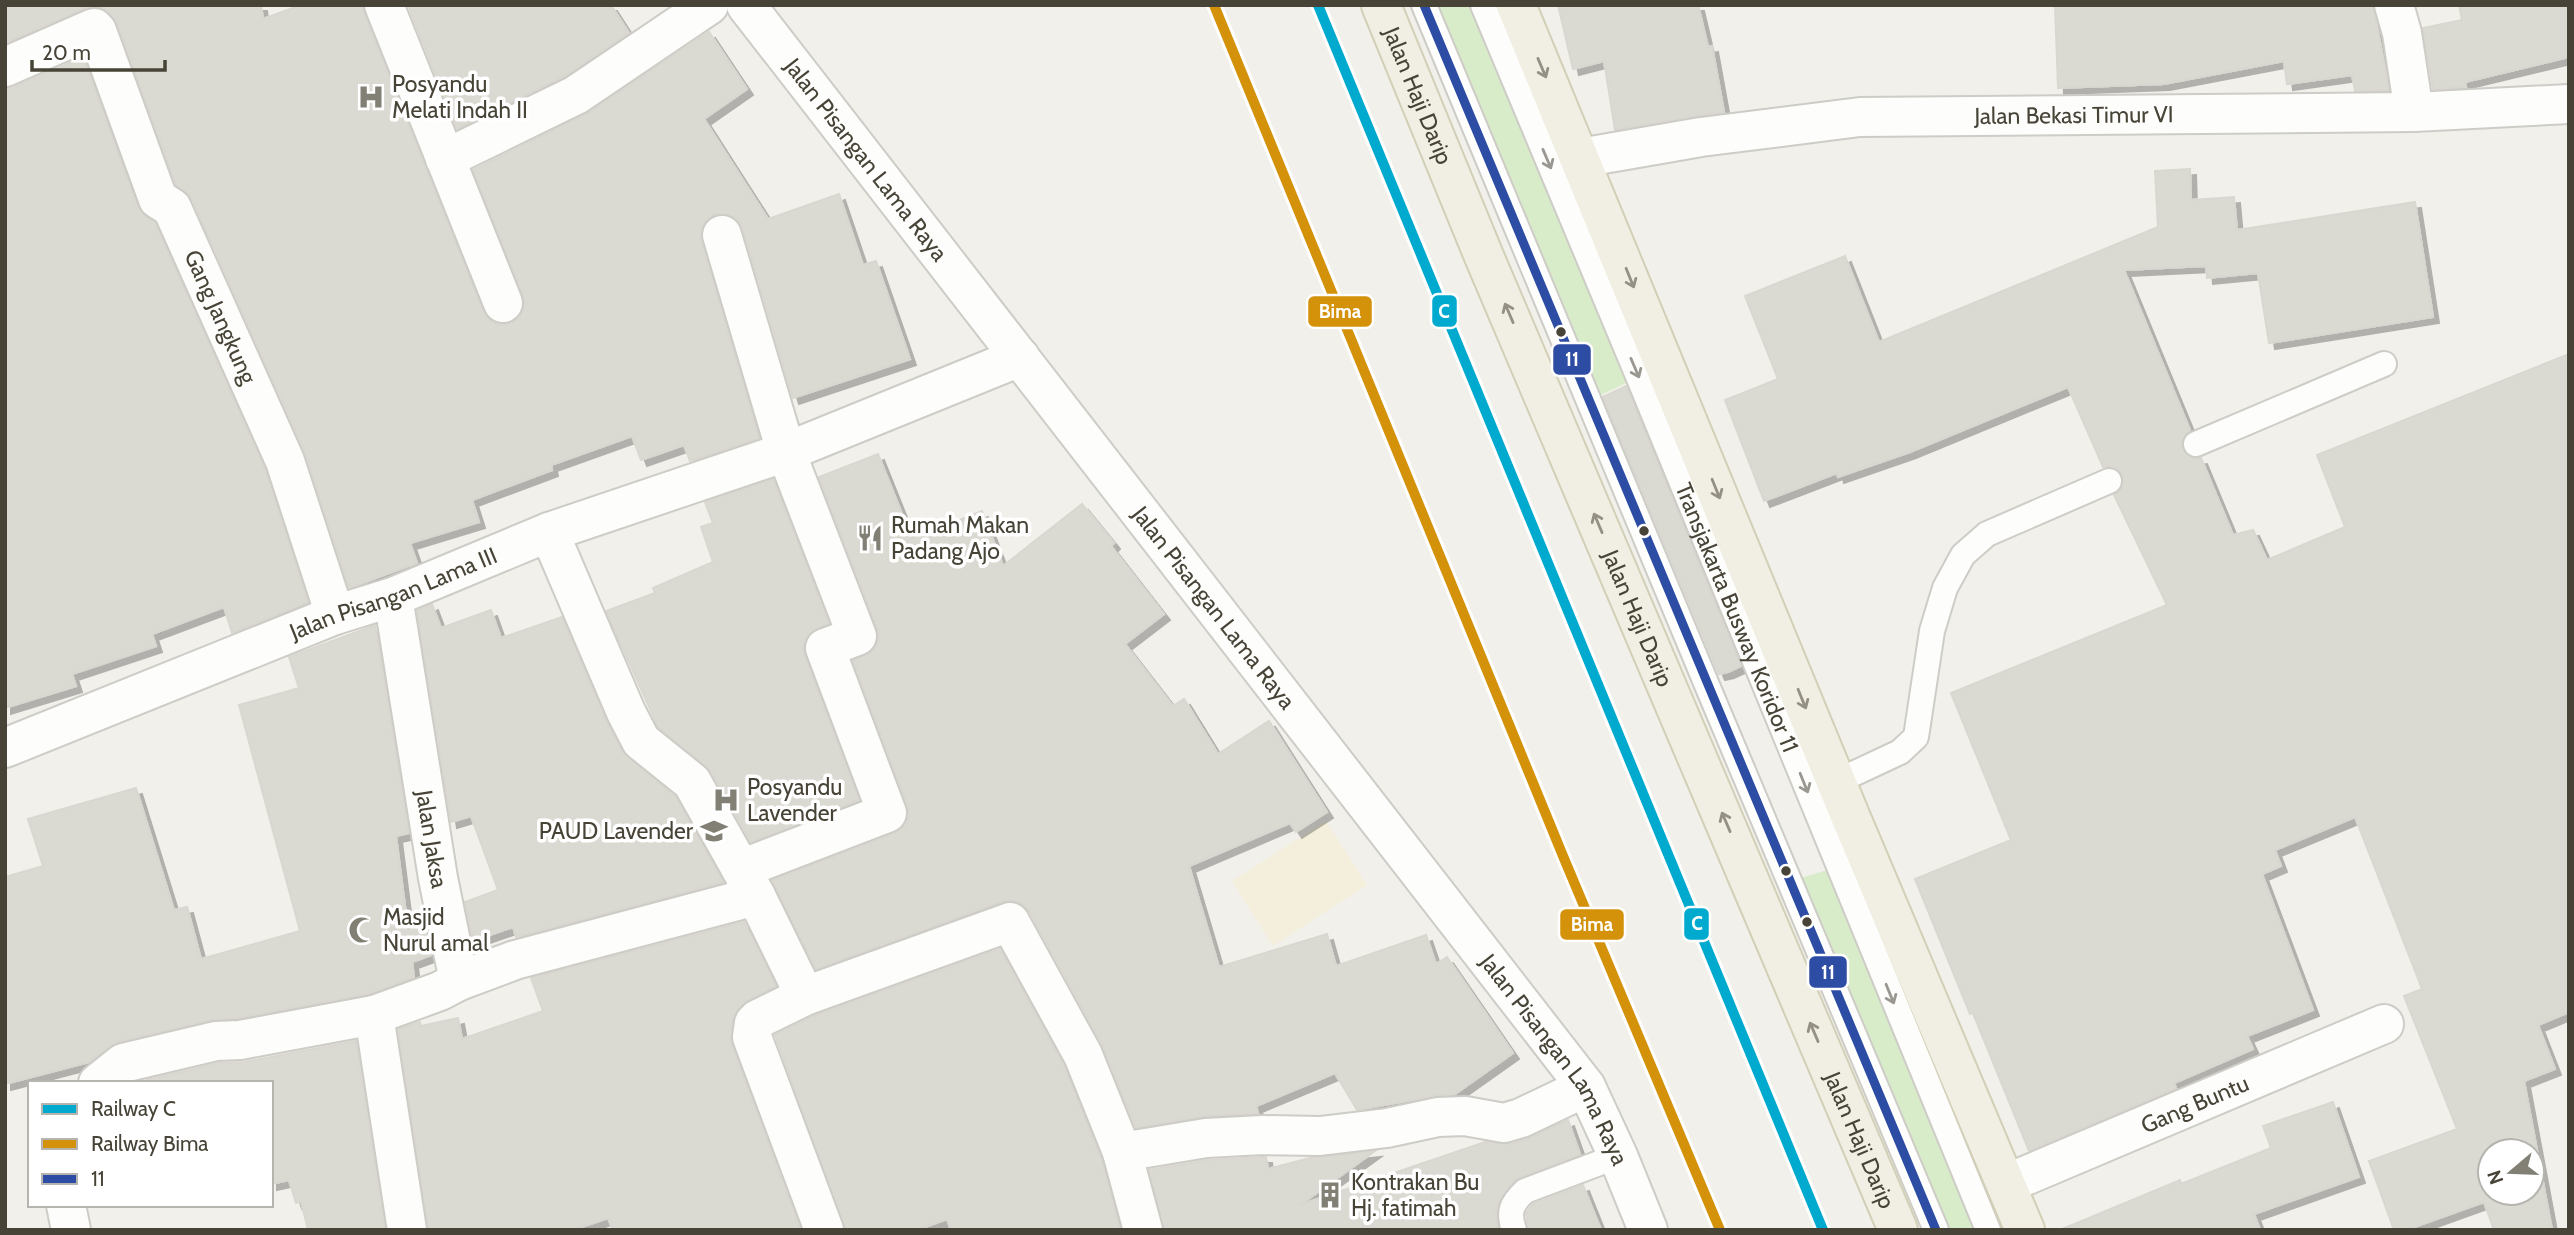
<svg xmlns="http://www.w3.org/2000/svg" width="2574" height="1235" font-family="Cabin,sans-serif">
<defs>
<filter id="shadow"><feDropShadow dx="6" dy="6" stdDeviation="0" flood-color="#0004"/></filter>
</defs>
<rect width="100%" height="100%" fill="#f1f0ea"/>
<path fill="#f4eedc" d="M1326 821 1367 885 1273 946 1232 881Z"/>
<path fill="#d9ecca" d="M1426 5H1481L1635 379 1592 399Z
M1838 867 1988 1230H1936L1790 881Z"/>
<path fill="#dad9d2" stroke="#d9d7d0" stroke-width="2" fill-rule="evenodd" filter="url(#shadow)" d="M5 5H261L263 19 301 5H363L364 13 483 311 490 321 501 325 512 323 520 317 524 307 523 296 473 170 588 113 709 32 747 89 704 119 768 219 839 194 863 265 876 261 910 359 793 398 743 229 738 220 728 214H715L707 219 701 229V241L759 438 690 461 684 445 641 460 632 436 551 465 552 470 472 500 479 522 410 543 417 563 349 588 305 452 192 199 176 185 117 23 109 13 99 7 86 8 5 43Z
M408 5H611L629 33 565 76 457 129Z
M1558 5H1698L1708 47 1712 46 1724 112 1615 130 1604 61 1573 69Z
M2055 5H2373L2389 90 2355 91 2352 75 2287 84 2284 61 2164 84 2058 88Z
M2459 5H2569V57L2465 82 2466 87 2433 89 2423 28 2462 20Z
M83 57 137 206 146 217 155 223 265 469 308 602 232 633 224 607 152 634 156 646 72 674 76 686 5 708V88L14 87Z
M2190 169 2191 200 2234 197 2237 230 2415 202 2433 317 2269 343 2258 273 2207 278 2206 266 2124 270 2190 430 2181 442 2183 450 2194 459 2201 458 2233 535 2253 530 2267 560 2345 527 2317 455 2569 354V1012L2538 1025 2555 1069 2524 1081 2552 1230H2494L2484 1202 2406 1230H2394L2369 1161 2457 1129 2404 996 2422 989 2355 817 2275 850 2281 866 2262 874 2313 1010 2247 1036 2253 1049 2174 1083 2176 1088 2029 1151 1973 1013 1970 1014 1915 879 2011 840 1951 693 2167 605 2114 495 2121 489 2123 476 2117 469 2110 466 2103 467 2068 387 1910 452 1838 477 1837 473 1764 501 1725 400 1778 379 1745 296 1845 256 1879 342 2158 227 2155 171ZM2490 1151H2532V1193H2490Z
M1626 386 1741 666 1728 672 1719 674 1603 397Z
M878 454 912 539 982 511 1003 566 1082 504 1114 543 1111 546 1164 614 1125 644 1173 706 1184 699 1218 754 1269 721 1327 812 1296 832 1290 823 1189 866 1219 967 1327 934 1336 966 1426 935 1436 964 1447 957 1513 1053 1455 1094 1434 1096 1357 1110 1335 1073 1256 1106 1258 1113 1203 1116 1136 1128 1102 1044 1029 911 1022 904 1012 900 1003 901 816 969 772 880 895 833 904 826 909 816 907 805 853 661 874 649 879 639 877 628 819 477Z
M773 479 829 623 808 635 803 645 804 655 859 800 751 842 711 771 658 727 606 611 655 593 653 588 713 562 701 527 713 523 705 502Z
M432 604 441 628 491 610 501 638 562 617 606 721 622 751 675 796 723 882 516 937 513 927 473 941 465 902 498 890 471 816 451 822 417 611Z
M375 625 409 833 396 836 407 922 423 916 431 955 412 962 414 977 368 994 238 1018 211 1020 118 1042 89 1062 5 1084V877L43 866 28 819 136 788 174 910 187 907 201 959 300 931 239 705 299 688 289 657Z
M744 922 776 986 748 1000 739 1008 732 1020 731 1044 801 1230H613L608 1218 573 1230H428L398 1029 420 1022 421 1026 458 1018 462 1039 543 1011 531 978Z
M1000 949 1063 1064 1101 1159 1120 1230H951L947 1219 917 1230H845L775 1035 814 1016Z
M356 1041 385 1230H308L301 1201 296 1203 289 1180 271 1184V1083H148L147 1080 219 1063 244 1062Z
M2333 1102 2359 1177 2254 1214 2260 1230H2060L2180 1180 2181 1184 2271 1148 2263 1126Z
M1568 1120 1580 1154 1515 1180 1498 1203 1496 1213 1498 1230H1164L1149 1170 1208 1160 1263 1157H1266L1268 1169 1310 1158 1375 1151 1300 1205 1485 1142 1510 1144 1527 1139Z
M1583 1185 1601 1230H1528L1526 1213 1533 1204Z"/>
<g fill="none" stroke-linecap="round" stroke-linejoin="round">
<g stroke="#cdccc6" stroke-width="28">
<g id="service">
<path d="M1424 5 1709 690 1936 1230"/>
<path id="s1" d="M1483 5 1643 388 1988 1230"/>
<path d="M2196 444 2384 364"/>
<path d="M1836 782 1900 752 1916 737 1932 631 1945 588 1963 555 1987 534 2109 481"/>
<path d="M1514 1230C1508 1212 1511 1204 1525 1191L1618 1156"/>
</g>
</g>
<g stroke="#cdccc6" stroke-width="42">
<g id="minor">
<path d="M384 5 503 303"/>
<path d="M2394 5 2402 33 2414 112"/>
<path id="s2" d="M5 67 94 28 97 31 158 199 172 208 285 461 335 615"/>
<path d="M445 159 576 95 709 5"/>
<path d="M722 235 786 452 857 636 825 648 887 813 741 869"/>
<path d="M549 532 626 712 641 741 692 782 756 896 805 996"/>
<path id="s3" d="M393 597 438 878 459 981 440 991 374 1015 407 1230"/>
<path d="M459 981 515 960 756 896"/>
<path d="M98 1083 123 1063 216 1041 240 1040 374 1015"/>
<path d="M1122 1152 1206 1138 1263 1135 1320 1136 1387 1128 1438 1117 1465 1116 1504 1123 1521 1118 1586 1087"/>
<path id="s4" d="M2006 1184 2384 1024"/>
<path d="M66 1205 71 1230"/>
<path d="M824 1230 752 1037 754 1023 758 1019 805 996 1010 922 1083 1055 1122 1152 1143 1230"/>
</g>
</g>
<g stroke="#cdccc6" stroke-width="42">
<g id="tertiary">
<path id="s5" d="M746 5 1586 1087 1618 1156 1648 1230"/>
<path id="s6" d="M1580 158 1701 137 1860 117 2414 112 2569 104"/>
<path id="s7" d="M5 748 335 615 393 597 549 532 786 452 1020 357"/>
</g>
</g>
<g stroke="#d3cfb7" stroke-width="42">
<g id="primary">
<path id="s8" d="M1381 5 1483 254 1898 1230"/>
<path d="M1516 5 1851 818 2025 1230"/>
</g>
</g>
<use href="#service" stroke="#fdfdfc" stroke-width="24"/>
<use href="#minor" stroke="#fdfdfc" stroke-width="38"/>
<use href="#tertiary" stroke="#fdfdfc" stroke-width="38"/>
<use href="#primary" stroke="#f1efe3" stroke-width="38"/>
<g stroke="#fff" stroke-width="14">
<path id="bus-1" d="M1424 5 1936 1230"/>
</g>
<use href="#bus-1" stroke="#2d4ca4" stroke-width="9"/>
<g stroke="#fff" stroke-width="16">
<path id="rail-1" d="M1318 5 1823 1230"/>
</g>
<g stroke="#fff" stroke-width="16">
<path id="rail-2" d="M1214 5 1563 856 1720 1230"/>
</g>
<use href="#rail-1" stroke="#00a9ce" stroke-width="10"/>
<use href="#rail-2" stroke="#d4920b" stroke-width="10"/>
</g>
<defs><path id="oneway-shaft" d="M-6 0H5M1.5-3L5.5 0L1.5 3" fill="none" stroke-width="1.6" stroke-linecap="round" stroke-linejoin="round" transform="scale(1.75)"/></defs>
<g stroke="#949084">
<use href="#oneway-shaft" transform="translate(1542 68) rotate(67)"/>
<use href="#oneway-shaft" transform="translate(1630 278) rotate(68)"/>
<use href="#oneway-shaft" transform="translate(1509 313) rotate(-113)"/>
<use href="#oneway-shaft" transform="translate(1716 489) rotate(68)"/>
<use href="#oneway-shaft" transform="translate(1598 523) rotate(-113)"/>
<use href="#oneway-shaft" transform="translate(1802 699) rotate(68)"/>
<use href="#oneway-shaft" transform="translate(1726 822) rotate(-113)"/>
<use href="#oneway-shaft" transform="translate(1814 1032) rotate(-113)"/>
</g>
<g stroke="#99978f">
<use href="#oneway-shaft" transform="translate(1547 159) rotate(67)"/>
<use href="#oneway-shaft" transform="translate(1635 368) rotate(67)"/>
<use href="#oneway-shaft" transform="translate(1804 783) rotate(68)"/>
<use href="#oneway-shaft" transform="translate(1890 994) rotate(68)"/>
</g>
<defs>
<g id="hospital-bare" transform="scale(2.1)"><path d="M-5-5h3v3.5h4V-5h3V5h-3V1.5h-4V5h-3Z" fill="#828075" stroke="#fff" stroke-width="2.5" paint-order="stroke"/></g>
<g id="restaurant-bare" transform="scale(2.1)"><path d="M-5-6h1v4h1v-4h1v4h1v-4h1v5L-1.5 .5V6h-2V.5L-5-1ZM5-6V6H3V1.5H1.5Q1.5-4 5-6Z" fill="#828075" stroke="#fff" stroke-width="2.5" paint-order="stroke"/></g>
<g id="school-bare" transform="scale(2.1)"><path d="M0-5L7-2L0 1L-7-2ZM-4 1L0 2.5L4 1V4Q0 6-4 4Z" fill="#828075" stroke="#fff" stroke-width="2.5" paint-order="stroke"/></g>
<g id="mosque-bare" transform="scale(2.1)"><path d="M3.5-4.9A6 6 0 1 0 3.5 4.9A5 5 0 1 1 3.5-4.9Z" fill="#828075" stroke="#fff" stroke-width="2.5" paint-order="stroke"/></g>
<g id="building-bare" transform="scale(2.1)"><path d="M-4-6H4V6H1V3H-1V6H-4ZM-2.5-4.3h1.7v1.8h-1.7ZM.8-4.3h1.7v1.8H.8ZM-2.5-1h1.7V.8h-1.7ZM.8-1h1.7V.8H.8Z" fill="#828075" stroke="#fff" stroke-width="2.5" paint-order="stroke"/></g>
</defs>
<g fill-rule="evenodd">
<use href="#hospital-bare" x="371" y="97"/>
<use href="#restaurant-bare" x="870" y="538"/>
<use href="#hospital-bare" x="726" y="800"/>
<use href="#school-bare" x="714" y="831"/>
<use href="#mosque-bare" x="362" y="930"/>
<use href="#building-bare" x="1330" y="1195"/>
</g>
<g fill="#474336" stroke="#fff" stroke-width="2.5">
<circle cx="1561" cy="332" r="6"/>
<circle cx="1644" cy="531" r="6"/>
<circle cx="1786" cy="871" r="6"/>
<circle cx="1807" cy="922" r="6"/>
</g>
<g text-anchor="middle" stroke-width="7" stroke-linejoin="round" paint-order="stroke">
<g font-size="23" fill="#474336" stroke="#fff" text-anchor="start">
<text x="392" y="92">Posyandu<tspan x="392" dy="26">Melati Indah II</tspan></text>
<text x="891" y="533">Rumah Makan<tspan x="891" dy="26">Padang Ajo</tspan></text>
<text x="747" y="795">Posyandu<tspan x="747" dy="26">Lavender</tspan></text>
<text x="693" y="839" text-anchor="end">PAUD Lavender</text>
<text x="383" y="925">Masjid<tspan x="383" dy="26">Nurul amal</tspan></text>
<text x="1351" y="1190">Kontrakan Bu<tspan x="1351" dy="26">Hj. fatimah</tspan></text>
</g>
<g font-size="23" fill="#474336" stroke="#fff">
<text dy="8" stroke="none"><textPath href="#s8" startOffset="98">Jalan Haji Darip</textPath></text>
<text dy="8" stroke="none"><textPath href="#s6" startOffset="497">Jalan Bekasi Timur VI</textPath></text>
<text dy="8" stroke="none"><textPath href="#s5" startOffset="196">Jalan Pisangan Lama Raya</textPath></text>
<text dy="8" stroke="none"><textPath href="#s2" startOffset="416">Gang Jangkung</textPath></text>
<text dy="8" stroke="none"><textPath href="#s7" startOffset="418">Jalan Pisangan Lama III</textPath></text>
<text dy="8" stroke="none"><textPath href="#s5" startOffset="763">Jalan Pisangan Lama Raya</textPath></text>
<text dy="8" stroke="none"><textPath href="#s1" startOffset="663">Transjakarta Busway Koridor 11</textPath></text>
<text dy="8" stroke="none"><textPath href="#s8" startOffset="665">Jalan Haji Darip</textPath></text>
<text dy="8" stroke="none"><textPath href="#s3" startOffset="245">Jalan Jaksa</textPath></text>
<text dy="8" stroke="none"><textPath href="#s5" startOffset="1330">Jalan Pisangan Lama Raya</textPath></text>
<text dy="8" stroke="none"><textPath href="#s4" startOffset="205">Gang Buntu</textPath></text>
<text dy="8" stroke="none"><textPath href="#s8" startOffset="1232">Jalan Haji Darip</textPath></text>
</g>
</g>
<g stroke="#fff" stroke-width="2.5">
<rect x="1431" y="294" width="27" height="34" rx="7" fill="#00a9ce"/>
<rect x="1307" y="295" width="66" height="33" rx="7" fill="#d4920b"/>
<rect x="1552" y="343" width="40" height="33" rx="7" fill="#2d4ca4"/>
<rect x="1683" y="907" width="27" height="34" rx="7" fill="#00a9ce"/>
<rect x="1559" y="908" width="66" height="33" rx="7" fill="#d4920b"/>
<rect x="1808" y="955" width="40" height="34" rx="7" fill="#2d4ca4"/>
</g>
<g font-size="19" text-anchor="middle" font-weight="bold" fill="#fff">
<text x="1444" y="318">C</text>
<text x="1340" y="318">Bima</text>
<text x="1572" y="366">11</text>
<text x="1697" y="930">C</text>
<text x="1592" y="931">Bima</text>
<text x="1828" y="979">11</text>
</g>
<rect width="2574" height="1235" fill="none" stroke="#474336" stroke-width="14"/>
<rect x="28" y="1081" width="245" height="126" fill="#ffffff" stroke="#b5b4af" stroke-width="2"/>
<rect x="42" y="1104" width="35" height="10" fill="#00a9ce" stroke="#b5b4af" stroke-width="2"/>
<text x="91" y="1116" font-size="21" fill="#474336">Railway C</text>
<rect x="42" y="1139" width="35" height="10" fill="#d4920b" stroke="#b5b4af" stroke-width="2"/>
<text x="91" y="1151" font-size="21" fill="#474336">Railway Bima</text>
<rect x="42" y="1174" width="35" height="10" fill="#2d4ca4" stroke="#b5b4af" stroke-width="2"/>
<text x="91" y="1186" font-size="21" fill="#474336">11</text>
<g transform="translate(2511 1172) rotate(251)"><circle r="33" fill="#ffffff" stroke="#b5b4af" stroke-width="2"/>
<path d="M0-5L12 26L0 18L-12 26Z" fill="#828075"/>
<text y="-10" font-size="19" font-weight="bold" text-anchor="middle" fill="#474336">N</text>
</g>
<path d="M32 60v10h133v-10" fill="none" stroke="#474336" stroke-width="3.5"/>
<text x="42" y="60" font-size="21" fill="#474336" stroke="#ffffff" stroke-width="5" paint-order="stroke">20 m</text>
</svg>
